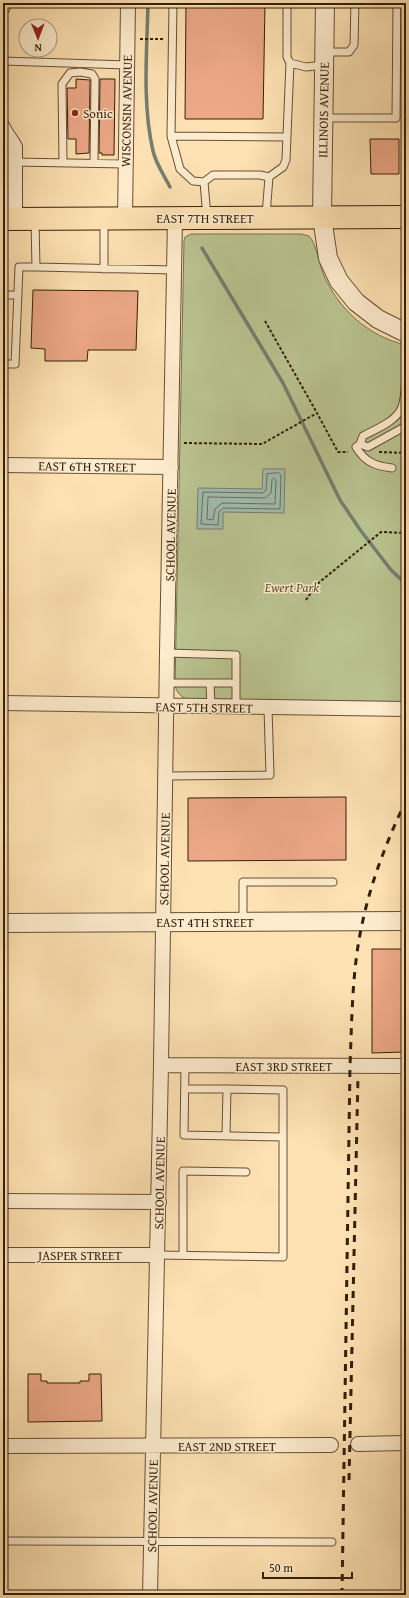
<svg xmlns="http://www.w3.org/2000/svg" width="409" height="1598" font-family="'Gentium Book Plus',serif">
<rect width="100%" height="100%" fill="#fee2b3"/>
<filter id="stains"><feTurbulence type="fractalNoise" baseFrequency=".005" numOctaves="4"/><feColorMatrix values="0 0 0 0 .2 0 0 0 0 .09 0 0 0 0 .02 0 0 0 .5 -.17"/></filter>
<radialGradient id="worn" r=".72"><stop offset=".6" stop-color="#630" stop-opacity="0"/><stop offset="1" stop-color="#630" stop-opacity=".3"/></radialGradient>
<path fill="#bac491" stroke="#77724e" d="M191 234H301L309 236C316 243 319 263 323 273 337 308 369 337 406 345V704L191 700C182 698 178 695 175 686L184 240 185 237Z
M3 1295H7V1327H3Z"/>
<path fill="#a0bdb0" stroke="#757e6e" d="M263 469H285L284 513 223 512V529H197L198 488 262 489Z"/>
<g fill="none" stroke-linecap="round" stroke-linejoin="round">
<path stroke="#6a6e5e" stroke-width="1" d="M279 473 281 475 280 509 223 508 219 512 218 525 201 524 203 492 263 493 266 490 267 474Z
M274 478 276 480 275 504 222 503 215 509 213 520 207 519 208 497 265 498 271 493 272 480Z"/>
<path stroke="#757e6e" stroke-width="3.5" d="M148 3C147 52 142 103 153 151 156 164 164 175 170 187
M202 248 283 383 340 500 361 531 391 570 406 584"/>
</g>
<path fill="#eda888" stroke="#341f0b" d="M186 3H265L263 119H185Z
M76 79 90 80 89 153 76 154V139H68L67 88H76Z
M100 79H115L114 155H102V153H99Z
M370 139H399V174H371Z
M33 290 138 291 136 350H88L87 361H45V349L31 348Z
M346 797V860L188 861V798Z
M372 949H403L406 1030H403L404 1052 372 1053Z
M28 1374H41V1381H47V1383H80V1381H89V1374H101L102 1421 28 1422Z"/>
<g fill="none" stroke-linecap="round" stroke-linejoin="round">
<g stroke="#665035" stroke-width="9">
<path id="service" d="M173 3 171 136 180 169 193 181 204 182
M287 3V57L290 63 306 67 324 65
M325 52H349L354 45 355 3
M3 61 127 65
M323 118H396L397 3
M171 136 287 137
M15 162 125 164
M63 163 62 84 70 73 80 72 92 74 95 79 94 163
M266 215 269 177 283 167 286 160 290 63
M207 217 204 182 213 175H260L269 177
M104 221V269
M35 222 36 267 174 270
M3 295H18
M3 364H15L19 267H36
M406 379C405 388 405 398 402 407 397 421 376 429 363 436L360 444 368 447 406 426
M360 444 356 447C365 462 375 466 392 468
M167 653 236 655V707
M167 683H235
M210 683 211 707
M165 776 270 775 268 708
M243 922V882H333
M185 1089H227
M226 1136 227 1089 283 1090V1137
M157 1255 283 1257V1137L184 1135 185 1065
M183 1255V1171L246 1172
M3 1541 332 1542"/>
</g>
<g stroke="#665035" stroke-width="16">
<path id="minor" d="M3 7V3
M3 127C6 135 12 140 15 147V219
M125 218 128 3
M3 465 171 467
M3 703 406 709
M161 1065 406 1066
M3 1201 159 1202
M3 1255H157
M358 1444 406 1443
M3 1446 331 1445
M150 1595 161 1065 167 653 175 218"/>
</g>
<g stroke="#665035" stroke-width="20">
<path id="tertiary" d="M325 3 322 217 328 258 339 281 356 302 378 319 406 333
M3 923 406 921"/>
</g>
<g stroke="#341f0b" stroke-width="24">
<path id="primary" d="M3 219 406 217"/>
</g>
<path stroke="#341f0b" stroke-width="2" stroke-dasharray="3 2" stroke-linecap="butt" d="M140 39H164
M265 321 317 413
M184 443 262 444 317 413 338 452H348
M379 452 406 453
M306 600 316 585 381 532 406 533"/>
<use href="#service" stroke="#feecce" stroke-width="7"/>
<use href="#minor" stroke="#feecce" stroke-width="14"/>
<use href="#tertiary" stroke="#feecce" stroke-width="18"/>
<use href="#primary" stroke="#fee2b3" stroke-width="22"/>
<path stroke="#341f0b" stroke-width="3" stroke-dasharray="7 7" stroke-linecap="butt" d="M349 1480 358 1076
M342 1595 350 1066C352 1017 352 967 363 920 372 878 388 839 406 800"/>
</g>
<circle fill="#8f2418" stroke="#feecce" stroke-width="1.5" cx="75" cy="113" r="4"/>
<g text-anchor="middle" stroke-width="3" stroke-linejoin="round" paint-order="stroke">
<g font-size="13" fill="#341f0b" stroke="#feecce">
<text transform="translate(323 110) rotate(-89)" y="5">ILLINOIS AVENUE</text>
<text transform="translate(126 111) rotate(-89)" y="5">WISCONSIN AVENUE</text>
<text x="205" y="223">EAST 7TH STREET</text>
<text transform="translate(87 466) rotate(1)" y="5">EAST 6TH STREET</text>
<text transform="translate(170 535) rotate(-89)" y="5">SCHOOL AVENUE</text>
<text transform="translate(204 707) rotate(1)" y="5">EAST 5TH STREET</text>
<text transform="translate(164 859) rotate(-89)" y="5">SCHOOL AVENUE</text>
<text x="205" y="927">EAST 4TH STREET</text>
<text x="284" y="1071">EAST 3RD STREET</text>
<text transform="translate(159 1183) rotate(-89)" y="5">SCHOOL AVENUE</text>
<text x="80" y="1260">JASPER STREET</text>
<text x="227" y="1451">EAST 2ND STREET</text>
<text transform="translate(152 1506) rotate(-89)" y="5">SCHOOL AVENUE</text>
</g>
<g font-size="13" fill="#341f0b" stroke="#feecce" text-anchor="start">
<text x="83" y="118">Sonic</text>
</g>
<g font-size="13" font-style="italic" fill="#5c5133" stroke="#feecce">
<text x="292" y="592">Ewert Park</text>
</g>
</g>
<rect width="409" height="1598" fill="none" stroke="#fee2b3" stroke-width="16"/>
<rect x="4" y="4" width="401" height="1590" fill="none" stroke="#341f0b" stroke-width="2"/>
<rect x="8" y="8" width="393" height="1582" fill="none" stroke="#341f0b"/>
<g transform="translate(38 38) rotate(179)"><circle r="19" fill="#feecce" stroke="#ad9a80"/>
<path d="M0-3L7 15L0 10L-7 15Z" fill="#8f2418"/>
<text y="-6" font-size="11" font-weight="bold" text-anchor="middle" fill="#341f0b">N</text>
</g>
<path d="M263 1572v6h89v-6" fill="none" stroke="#341f0b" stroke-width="2"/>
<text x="269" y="1572" font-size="12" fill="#341f0b" stroke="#feecce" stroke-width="3" paint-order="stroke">50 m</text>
<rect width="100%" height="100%" filter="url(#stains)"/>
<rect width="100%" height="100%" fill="url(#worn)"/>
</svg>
